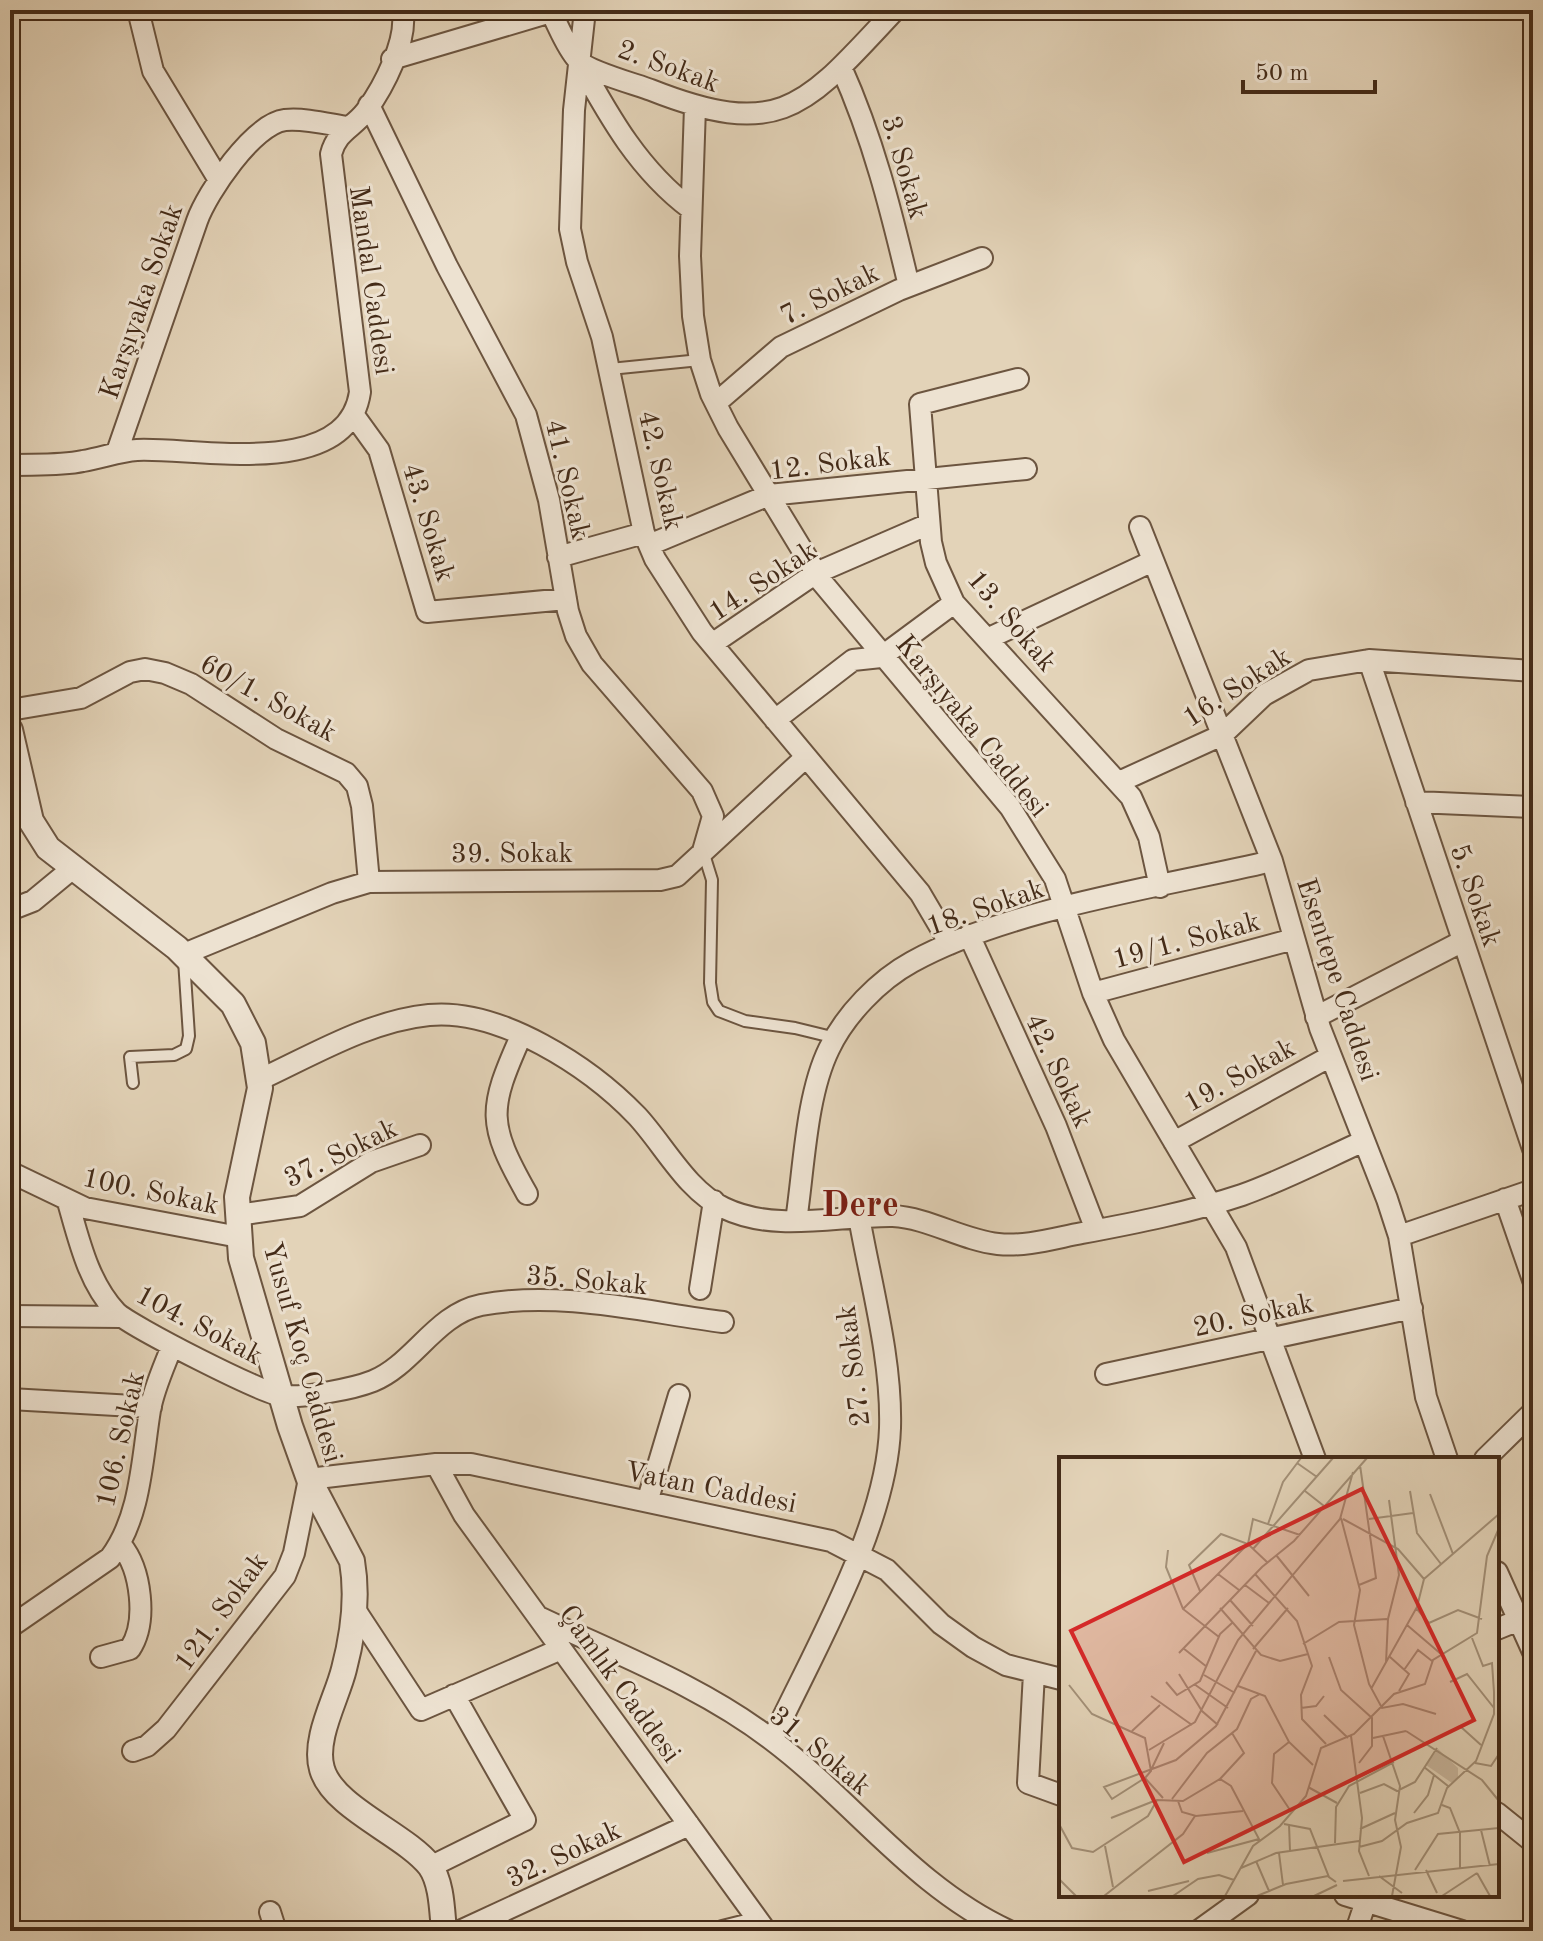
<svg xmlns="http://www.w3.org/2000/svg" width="1543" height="1941" font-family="'Old Standard TT',serif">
<rect width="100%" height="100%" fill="#e3d3b8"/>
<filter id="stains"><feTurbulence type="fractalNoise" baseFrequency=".0025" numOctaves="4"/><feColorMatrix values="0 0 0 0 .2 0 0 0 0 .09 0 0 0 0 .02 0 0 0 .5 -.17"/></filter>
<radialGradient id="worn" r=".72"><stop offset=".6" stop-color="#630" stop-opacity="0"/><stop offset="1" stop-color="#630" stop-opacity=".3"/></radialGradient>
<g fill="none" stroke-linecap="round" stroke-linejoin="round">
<g stroke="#6c5540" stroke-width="14">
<path id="service" d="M610 369 700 360
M703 851 712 880 710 983 713 1002 719 1011 745 1021 795 1028 836 1038
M133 1083 130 1057 174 1055 186 1049 189 1036 184 960"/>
</g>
<g stroke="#6c5540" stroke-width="24">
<path id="minor" d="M138 10 153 71 219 180
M585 10 574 110 570 229 577 262 602 337 644 533 655 559 702 632 920 893 950 944
M392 59 551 12C559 27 566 47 578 60 587 71 635 84 651 90 783 142 806 105 895 10
M579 62C610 118 639 170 691 209
M841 67C873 138 891 210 909 286
M369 105 447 266 526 415 549 500 568 611 576 636 592 664 702 791 713 816 703 851
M695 107 690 256 693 316 700 360 711 394 728 428 821 581 1010 807 1055 879 1093 993 1114 1040 1236 1247 1315 1459
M1018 379 920 404 931 542 936 563 954 603 1131 797 1149 837 1160 887
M716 403 781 347 899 290 982 258
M353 414 379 450 427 612 566 599
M117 452 197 221C207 193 253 124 285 120 305 118 328 124 347 127
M10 465C34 464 59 466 83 461 102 458 119 451 137 450 197 447 347 481 360 392L331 154C337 131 353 128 366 111 383 88 409 39 402 10
M1140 527 1272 861 1320 1028 1387 1199 1399 1236 1426 1397 1447 1459
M649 545 769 495 1026 469
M558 557 644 533
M987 639 1153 561
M712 644 816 573 929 524
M1369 660 1533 1149
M10 710 81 698 130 672 145 669 165 673 191 684 276 739 346 773 357 786 362 806 369 882
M775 720 853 660 881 657 954 603
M1119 782 1222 735 1264 695 1309 670 1369 660 1533 671
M1416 802 1533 807
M10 910 33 901 73 868
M969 935 1056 1126 1096 1230
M184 954 332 893 369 882 660 880 677 876 806 757
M1093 993 1294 939
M1316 1017 1463 941
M521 1036C488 1110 487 1123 527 1194
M259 1080C313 1055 369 1021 429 1015 500 1008 590 1067 637 1116 664 1145 687 1191 724 1208 776 1233 838 1215 893 1216 929 1218 962 1240 998 1244 1026 1247 1055 1238 1082 1233 1135 1223 1191 1212 1242 1195 1284 1180 1324 1159 1364 1141
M1174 1142 1331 1056
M10 1172 85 1208 239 1237
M1505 1199 1533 1280
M68 1202C79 1240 88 1282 116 1312 128 1325 267 1396 283 1396 304 1398 353 1389 373 1381 413 1365 436 1314 481 1305 559 1290 645 1312 723 1322
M237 1215 300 1206 371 1162 420 1145
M796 1221C804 1168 806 1096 829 1049 845 1015 879 980 912 962 1010 908 1162 887 1272 861
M1399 1236 1533 1190
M700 1289 714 1201
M10 1316 121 1317
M1106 1374 1412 1308
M10 1399 151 1407
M1485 1459 1533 1412
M436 1464 464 1515 766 1931
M648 1499 679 1395
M1497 1572 1533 1652
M354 1608 421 1710 561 1649
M541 1618C619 1655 703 1687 772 1740 853 1801 915 1888 1009 1931
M10 1627 110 1558C141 1517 142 1459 150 1410 154 1388 164 1367 172 1346
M1497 1629 1519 1620
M101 1657 130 1649C148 1622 141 1569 121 1545
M1034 1673 1028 1783 1061 1795
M772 1740C814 1650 887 1526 890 1428 892 1359 871 1285 859 1217
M133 1751 147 1746 166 1729 285 1576 294 1553 309 1479 436 1464H471L831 1541 887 1570 941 1624 973 1647 1006 1665 1061 1679
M1497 1813 1533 1842
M430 1867 525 1820 454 1695
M1345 1895 1462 1931
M270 1912 276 1931
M460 1931 689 1825
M723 1931 759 1922
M1198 1931 1248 1895
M1356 1931 1366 1901"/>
</g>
<g stroke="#6c5540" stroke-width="28">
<path id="tertiary" d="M10 730 31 821 48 848 177 948 233 1004 253 1043 260 1088 237 1197 241 1258 290 1426 309 1479 352 1561C358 1596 353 1635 344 1669 337 1698 313 1739 322 1769 333 1808 405 1834 430 1866 442 1883 442 1911 444 1931"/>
</g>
<use href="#service" stroke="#ede2d1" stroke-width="10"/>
<use href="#minor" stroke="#ede2d1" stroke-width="20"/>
<use href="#tertiary" stroke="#ede2d1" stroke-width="24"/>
</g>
<g text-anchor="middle" stroke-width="6" stroke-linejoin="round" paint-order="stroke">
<g font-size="28" fill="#442b18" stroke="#ede2d1">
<text transform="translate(669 65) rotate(20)" y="10">2. Sokak</text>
<text transform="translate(906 167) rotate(74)" y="10">3. Sokak</text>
<text transform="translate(373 280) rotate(82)" y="10">Mandal Caddesi</text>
<text transform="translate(829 293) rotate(-26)" y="10">7. Sokak</text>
<text transform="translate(140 301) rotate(-71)" y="10">Karşıyaka Sokak</text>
<text transform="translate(830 462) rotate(-7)" y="10">12. Sokak</text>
<text transform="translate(662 470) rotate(77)" y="10">42. Sokak</text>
<text transform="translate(569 479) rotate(77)" y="10">41. Sokak</text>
<text transform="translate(430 522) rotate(73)" y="10">43. Sokak</text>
<text transform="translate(762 580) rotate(-33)" y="10">14. Sokak</text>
<text transform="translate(1013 620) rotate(50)" y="10">13. Sokak</text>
<text transform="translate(1236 686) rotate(-33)" y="10">16. Sokak</text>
<text transform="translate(269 697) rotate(29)" y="10">60/1. Sokak</text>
<text transform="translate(973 725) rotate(51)" y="10">Karşıyaka Caddesi</text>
<text x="512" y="862">39. Sokak</text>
<text transform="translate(1477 895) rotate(71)" y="10">5. Sokak</text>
<text transform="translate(985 906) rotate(-19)" y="10">18. Sokak</text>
<text transform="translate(1186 939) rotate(-15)" y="10">19/1. Sokak</text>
<text transform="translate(1339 979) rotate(72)" y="10">Esentepe Caddesi</text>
<text transform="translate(1060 1070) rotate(65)" y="10">42. Sokak</text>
<text transform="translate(1239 1074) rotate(-29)" y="10">19. Sokak</text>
<text transform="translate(340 1152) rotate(-26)" y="10">37. Sokak</text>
<text transform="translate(151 1190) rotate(12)" y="10">100. Sokak</text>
<text transform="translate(587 1279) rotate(5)" y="10">35. Sokak</text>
<text transform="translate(1253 1314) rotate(-12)" y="10">20. Sokak</text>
<text transform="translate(200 1324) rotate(28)" y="10">104. Sokak</text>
<text transform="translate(304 1352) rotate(74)" y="10">Yusuf Koç Caddesi</text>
<text transform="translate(852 1366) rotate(-97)" y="10">27. Sokak</text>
<text transform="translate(119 1439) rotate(-77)" y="10">106. Sokak</text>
<text transform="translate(711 1486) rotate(11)" y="10">Vatan Caddesi</text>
<text transform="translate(220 1611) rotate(-54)" y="10">121. Sokak</text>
<text transform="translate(621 1683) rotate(54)" y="10">Çamlık Caddesi</text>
<text transform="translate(821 1750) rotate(40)" y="10">31. Sokak</text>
<text transform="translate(563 1853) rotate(-25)" y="10">32. Sokak</text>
</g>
<g font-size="36" font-weight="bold" fill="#7a1f14" stroke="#ede2d1">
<text x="860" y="1216">Dere</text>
</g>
</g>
<g transform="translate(1059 1457)">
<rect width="440" height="440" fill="#e3d3b8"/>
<path d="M379 292 399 311V321L393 326 367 308Z" fill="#c8b69d"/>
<path fill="none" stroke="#a39078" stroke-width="2" d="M238 6 258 20M246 34 265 49M351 34 358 76 382 107M371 37 394 97M282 61 301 133 295 168 310 227 323 251 344 247 377 257M284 62 339 92 365 122M310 62 354 56M209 67 224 25 242 1M194 92 274 1M109 93 107 110 124 152 160 180M217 98 250 139M159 117 180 133M196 117 238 164 253 209 242 238 243 262 267 287M365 122 440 57M186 128 210 146M300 128 317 121 301 8M141 134 130 108 162 77 189 87 208 105M171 143 194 169M161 151 202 198 221 204 249 197M357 151 370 166 399 153 423 162M124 152 189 87 194 62 241 78M348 168 382 197M244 187 280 165 328 162M124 191 148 210M194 192 229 151M120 196 203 110 235 84 308 1M270 200 282 233 313 261V289L300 306M331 200 350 217 340 234M327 206 329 162 340 118 330 43M345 213 359 193 373 204M120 217 143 254 159 268M145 218 176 236M107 225 118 238 141 224 161 177 173 166M391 225 408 217 435 251M135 227 169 251M10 228 33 257 86 281 92 314 86 321 104 341M179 229 206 239 230 285 254 308M312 232 358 150 365 122M92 239 133 268M242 251 257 249 265 239M265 258 289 281M402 270 422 288M73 274 101 248M347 274 423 323 440 344M292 279 303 361 300 394 310 419M324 279 341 329 336 363 342 390 333 439M314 281 347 274M230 285 215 297 213 326 231 353M90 293 136 265 179 183 281 62 294 15M416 306 432 309 440 297M365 310 389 329M92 313 105 286M86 321 53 342 45 330 117 303 157 269 197 194M161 322 185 296 173 276M249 330 278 346M301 336 325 327 338 334 356 325 378 291M113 342 148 296 178 272 192 242 201 237M119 344 123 355 137 359 184 354M383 348 391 351 401 376V411M355 356 369 338 375 318M52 361 95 344M0 367 13 391 34 395 89 359 98 343 124 344 161 322 172 329 200 382 148 396M225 367 251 372 270 420 277 425M230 367 231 394M301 372 336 356M422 373 431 409M276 386 277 350 290 329 335 305M46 389 54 430M300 390 323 384 348 366 379 356 388 331 417 304 435 257V235L433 206 424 209 413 181M220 396 224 428M197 404 210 434M182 411 217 396 300 384M356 413 379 377 440 371M367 413 378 436M418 416 431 439M320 419 343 436M0 422 17 439M284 424 440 407M89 434 130 424M45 439 124 377 136 359M114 439 139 422 160 418 175 423M166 439 194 389 221 369 247 339 262 291 295 277 335 237 366 227 374 203 418 176 428 99 440 71M198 439 227 427 269 419M255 439 278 428M383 439 418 416"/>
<path fill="#d62828" fill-opacity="0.15" stroke="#d62828" stroke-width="4" d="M303 32 415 263 125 405 12 174Z"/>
<rect width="440" height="440" fill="none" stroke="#442b18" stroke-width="4"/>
</g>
<rect width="1543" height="1941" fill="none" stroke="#e3d3b8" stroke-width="40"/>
<rect x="12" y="12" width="1519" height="1917" fill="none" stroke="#442b18" stroke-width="4"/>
<rect x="20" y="20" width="1503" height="1901" fill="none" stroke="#442b18" stroke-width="2"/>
<path d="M1243 80v12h132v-12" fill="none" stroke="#442b18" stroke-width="4"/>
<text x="1255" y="80" font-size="24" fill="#442b18" stroke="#ede2d1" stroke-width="6" paint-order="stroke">50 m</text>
<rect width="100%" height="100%" filter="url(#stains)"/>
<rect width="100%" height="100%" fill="url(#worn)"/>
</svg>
